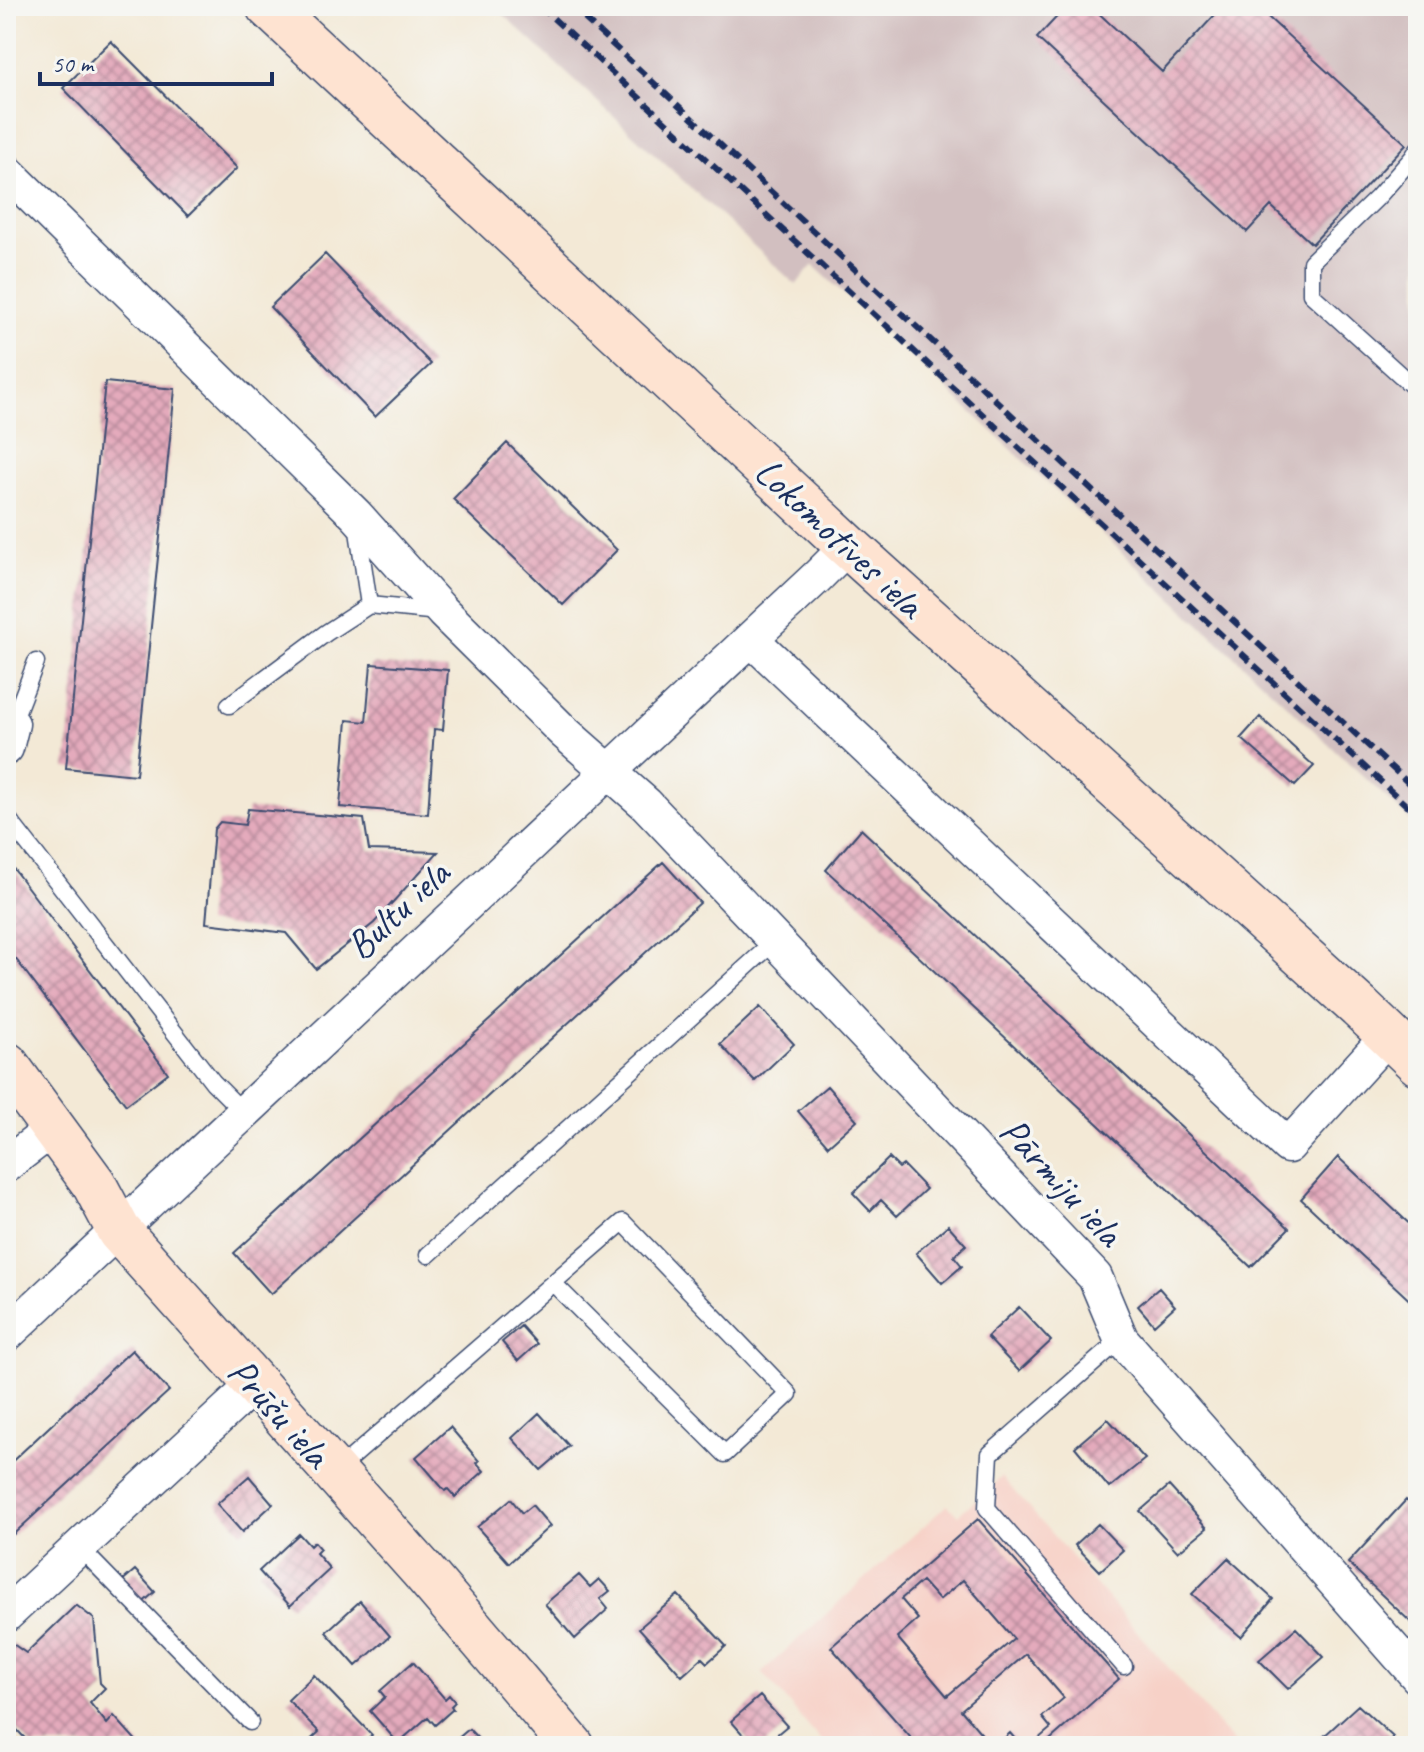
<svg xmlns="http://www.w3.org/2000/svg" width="1424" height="1752" font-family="Caveat,sans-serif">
<defs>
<pattern id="building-cross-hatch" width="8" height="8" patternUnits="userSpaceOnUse" patternTransform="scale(2)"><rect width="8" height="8" fill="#e4aabc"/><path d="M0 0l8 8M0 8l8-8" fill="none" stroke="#b88b9c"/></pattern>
</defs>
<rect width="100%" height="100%" fill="#f6f6f2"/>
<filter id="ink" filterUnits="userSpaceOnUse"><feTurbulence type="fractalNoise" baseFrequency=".0125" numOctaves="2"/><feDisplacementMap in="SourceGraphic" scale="16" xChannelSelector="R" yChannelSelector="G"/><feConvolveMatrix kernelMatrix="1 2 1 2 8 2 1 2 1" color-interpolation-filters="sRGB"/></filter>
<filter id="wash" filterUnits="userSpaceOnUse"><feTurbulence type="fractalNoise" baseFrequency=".006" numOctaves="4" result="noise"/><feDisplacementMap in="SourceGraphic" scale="32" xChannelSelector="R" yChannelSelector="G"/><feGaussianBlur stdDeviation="1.8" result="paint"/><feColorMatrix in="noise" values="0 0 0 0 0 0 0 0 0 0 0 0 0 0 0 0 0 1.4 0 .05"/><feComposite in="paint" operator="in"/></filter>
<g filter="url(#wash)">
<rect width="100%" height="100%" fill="#f3e9d6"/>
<path fill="#f7d1c7" d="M1002 1477 1237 1746H825L762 1672 947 1505 958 1515Z"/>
<path fill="#d2bfc0" d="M494 6H1418V827L813 265 796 285Z"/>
<g id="blocks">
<path fill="url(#building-cross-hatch)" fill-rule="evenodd" d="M1067 6H1091L1162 72 1223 6H1256L1406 144 1312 244 1271 206 1247 232 1037 38Z
M111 41 237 168 188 216 63 88Z
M325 254 431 364 375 417 270 307Z
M105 382 175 389 136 775 66 768Z
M507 443 617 550 563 605 453 499Z
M371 664 448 670 443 730 434 729 428 814 340 807 347 720 366 722Z
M1260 717 1314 766 1295 786 1241 738Z
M248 809 364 819 369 850 438 852 374 923 316 969 286 933 206 923 214 829 220 822 245 825Z
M861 829 1289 1228 1251 1267 826 870Z
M6 859 168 1073 126 1105 6 946Z
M663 862 700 903 271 1294 234 1253Z
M760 1007 794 1044 755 1081 720 1044Z
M827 1086 857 1120 828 1146 798 1111Z
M1338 1157 1418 1232V1308L1301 1199Z
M889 1158 899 1168 903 1165 926 1189 897 1216 881 1200 870 1211 853 1193Z
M948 1225 966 1245 954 1256 962 1266 942 1283 916 1253Z
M1159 1288 1175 1306 1154 1325 1138 1306Z
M1019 1307 1051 1341 1019 1371 987 1337Z
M521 1326 537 1344 518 1361 502 1342Z
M132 1350 169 1391 6 1541V1467Z
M539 1413 569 1446 541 1470 512 1438Z
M1108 1419 1145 1459 1109 1488 1075 1447Z
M450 1427 479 1461 477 1463 484 1471 455 1497 448 1489 445 1491 416 1457Z
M249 1476 273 1504 242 1532 217 1504Z
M1169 1486 1207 1528 1178 1552 1140 1511Z
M511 1499 522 1513 532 1505 550 1526 509 1563 477 1527Z
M1406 1500 1418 1511V1629L1348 1563Z
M978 1519 1119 1679 1043 1746H1030L1051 1728 1042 1717 1064 1698 1026 1654 961 1710 992 1746H918L831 1647ZM963 1580 1014 1639 947 1696 897 1637 918 1619 901 1599 922 1581 939 1600Z
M1098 1524 1123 1550 1100 1571 1075 1545Z
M299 1534 310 1546 314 1542 320 1549 316 1553 330 1569 290 1606 259 1571Z
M1228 1558 1273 1599 1241 1637 1192 1594Z
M135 1570 155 1592 141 1604 121 1582Z
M579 1575 590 1587 599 1579 610 1591 600 1599 608 1609 575 1639 545 1604Z
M678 1595 726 1646 707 1663 702 1658 682 1676 639 1628Z
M360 1601 390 1636 356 1666 326 1632Z
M76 1605 94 1619 100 1683 105 1688 90 1703 107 1724 114 1716 141 1746H32L6 1718V1651L13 1644 26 1653Z
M1296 1628 1324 1657 1288 1689 1259 1660Z
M413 1662 445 1699 449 1695 455 1702 451 1706 453 1709 435 1725 428 1717 398 1743 370 1711 385 1697 380 1691Z
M314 1675 372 1735 360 1746H304L319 1732 288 1700Z
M760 1696 787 1726 763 1746H753L731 1721Z
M1358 1705 1393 1737 1384 1746H1332L1323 1737Z
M469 1729 485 1746H449Z
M1010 1733 1021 1746H996Z"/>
</g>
</g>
<g filter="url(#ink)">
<use href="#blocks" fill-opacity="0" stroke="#3b4b70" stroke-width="2"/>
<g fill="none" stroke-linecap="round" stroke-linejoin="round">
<g stroke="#3b4b70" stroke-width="19">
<path id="lane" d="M1418 149 1413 157 1377 198 1311 262V294L1418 391
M369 605 439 612
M229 705 326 633 369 605 357 524
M12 724 36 662
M6 816 213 1082 244 1113
M428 1255 775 941
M1121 1339 990 1454 987 1508 1124 1666
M335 1472 623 1222 789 1394 725 1454 553 1283
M79 1547 250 1722"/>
</g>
<g stroke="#3b4b70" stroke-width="37">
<path id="street" d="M6 171 356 515 443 612 564 732 646 804 1095 1277 1121 1339 1418 1677
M751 639 1288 1146 1389 1035
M6 717 12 724 6 748
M6 1165 54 1128
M6 1335 818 576 848 546
M6 1615 255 1384"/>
</g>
<g stroke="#3b4b70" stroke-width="47">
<path id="secondary" d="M268 6 848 546 1359 1007 1418 1063
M6 1064 94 1184 119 1231 420 1568 572 1746"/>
</g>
<use href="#lane" stroke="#fff" stroke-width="16"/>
<use href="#street" stroke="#fff" stroke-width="34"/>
<use href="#secondary" stroke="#fee3d1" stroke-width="44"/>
<path stroke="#1b2f5e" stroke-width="6" stroke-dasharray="12 6" stroke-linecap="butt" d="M540 6 1418 816
M571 6 1418 792"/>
</g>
</g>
<g text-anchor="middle" stroke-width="7" stroke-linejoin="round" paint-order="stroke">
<g font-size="40" fill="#1b2f5e" stroke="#f6f6f2">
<text transform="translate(840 537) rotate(43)" y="14">Lokomotīves iela</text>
<text transform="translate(397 909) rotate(-43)" y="14">Bultu iela</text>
<text transform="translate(1062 1181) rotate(47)" y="14">Pārmiju iela</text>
<text transform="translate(280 1412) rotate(48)" y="14">Prūšu iela</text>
</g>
</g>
<rect width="1424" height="1752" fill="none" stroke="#f6f6f2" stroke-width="32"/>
<path d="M40 72v12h232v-12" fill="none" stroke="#1b2f5e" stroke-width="4"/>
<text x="52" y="72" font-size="24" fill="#1b2f5e" stroke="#f6f6f2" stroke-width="6" paint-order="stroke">50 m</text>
</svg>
